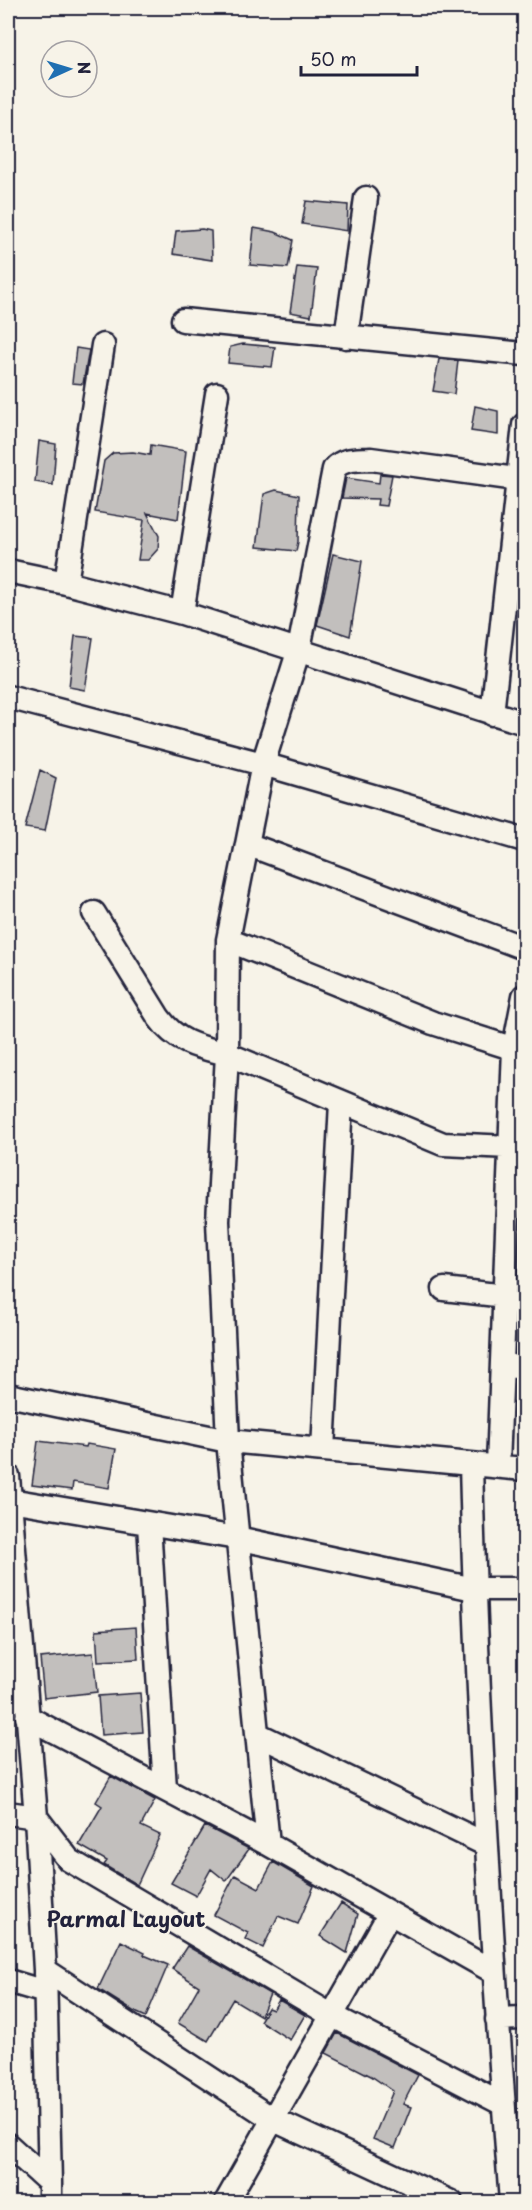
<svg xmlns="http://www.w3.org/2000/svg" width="532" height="2210" font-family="'Playpen Sans',sans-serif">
<rect width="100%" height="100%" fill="#f7f3e8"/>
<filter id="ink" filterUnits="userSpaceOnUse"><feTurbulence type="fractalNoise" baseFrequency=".0167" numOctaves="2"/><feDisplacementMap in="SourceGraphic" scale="12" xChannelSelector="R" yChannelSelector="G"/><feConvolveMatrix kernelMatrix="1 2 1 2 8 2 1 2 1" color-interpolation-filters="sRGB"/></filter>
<g filter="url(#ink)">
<path fill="#c2bfbd" stroke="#22223b" stroke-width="1.5" d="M306 201 348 205 347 231 302 224Z
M254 228 275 232 293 240 288 268 250 265Z
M202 229 211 231 212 260 173 254 176 231Z
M297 267 317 269 311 316 290 312Z
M243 344 275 347 272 367 228 363 230 347Z
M76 348 89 350 83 384 72 383Z
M439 359 458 361 454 394 433 391Z
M475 406 498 411V435L471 431Z
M39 441 56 444 53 485 35 482Z
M151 445 186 451 178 519 147 513 159 536 158 549 148 560H138L144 520 95 512 104 461 113 453 133 452 150 455Z
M380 474 392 475 386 506 377 505 378 499 342 498 346 478 379 483Z
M276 490 299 495 298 542 296 551 257 547 264 494Z
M333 554 362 561 350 636 317 625Z
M75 636 93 638 85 690 69 687Z
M40 770 56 778 45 831 25 828Z
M38 1441 86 1447 87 1444 116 1449 109 1488 73 1482 72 1490 32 1485Z
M136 1627 138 1659 98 1661 96 1630Z
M93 1653 97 1692 44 1698 40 1658Z
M140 1693 143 1732 101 1735 98 1696Z
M111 1776 155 1800 141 1826 160 1835 137 1885 104 1865 107 1861 79 1845 102 1806 96 1802Z
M205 1826 249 1849 226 1881 211 1869 196 1896 171 1883Z
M273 1862 314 1886 298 1924 278 1916 263 1948 245 1939 248 1933 214 1915 235 1875 259 1888Z
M341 1903 358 1914 347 1953 320 1936Z
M121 1941 145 1953 144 1955 168 1965 146 2017 133 2011 98 1989Z
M187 1946 270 1994 261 2016 233 1999 208 2041 178 2023 199 1986 172 1969Z
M279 2000 305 2015 290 2040 260 2021 268 2008 273 2010Z
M337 2033 418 2075 403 2104 411 2107 395 2148 373 2139 393 2091 371 2076 326 2053Z"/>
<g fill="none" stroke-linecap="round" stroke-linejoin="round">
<g stroke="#22223b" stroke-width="27">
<path id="minor" d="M183 320 524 354
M346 337 366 198
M8 571 66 583 182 613 524 723
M66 583 103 345
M182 613 217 394
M8 697 263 764 524 840
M492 714 524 425
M247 844 524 948
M94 913 159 1018C177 1043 199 1047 227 1054L443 1144 510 1147
M228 940 433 1023 524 1052
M444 1289 505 1296
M503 1365 524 1368
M8 1395 228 1441 524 1469
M323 1450 341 1102
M471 1464C477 1711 492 1956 511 2202
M498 1466 514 1048 524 996
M8 1476 36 1817 69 1860 331 2015 503 2104
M10 1500 237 1538 474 1589H524
M149 1524 165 1789
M27 1717 268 1844 494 1972
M257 1734 485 1844
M8 1813 36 1817 45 1970 50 2183
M268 1844 228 1441 218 1221 227 1054 228 940 263 764 299 649 334 469C343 458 357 460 371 459L524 480
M45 1970 274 2120 451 2202
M8 1981 45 1992
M497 2019 524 2018
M8 2145 50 2183V2202
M226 2202 390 1913"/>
</g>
<use href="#minor" stroke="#f7f3e8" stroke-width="22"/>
</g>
</g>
<g text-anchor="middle" stroke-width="4.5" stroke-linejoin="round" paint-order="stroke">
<g font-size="21" font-weight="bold" fill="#22223b" stroke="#f7f3e8">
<text x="126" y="1927">Parmal Layout</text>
</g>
</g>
<rect width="532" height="2210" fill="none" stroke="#f7f3e8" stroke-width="30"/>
<rect x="15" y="15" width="502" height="2180" fill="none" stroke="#22223b" stroke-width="2" filter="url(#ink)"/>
<g transform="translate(69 69) rotate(86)"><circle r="28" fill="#f7f3e8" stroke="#a29fa3" stroke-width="1.5"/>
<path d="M0-4.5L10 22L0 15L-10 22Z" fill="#1f6fb2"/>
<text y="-9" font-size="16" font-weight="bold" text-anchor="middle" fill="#22223b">N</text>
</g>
<path d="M301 66v9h116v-9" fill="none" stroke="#22223b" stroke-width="3"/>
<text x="310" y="66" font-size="18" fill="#22223b" stroke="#f7f3e8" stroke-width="4.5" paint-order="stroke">50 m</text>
</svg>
